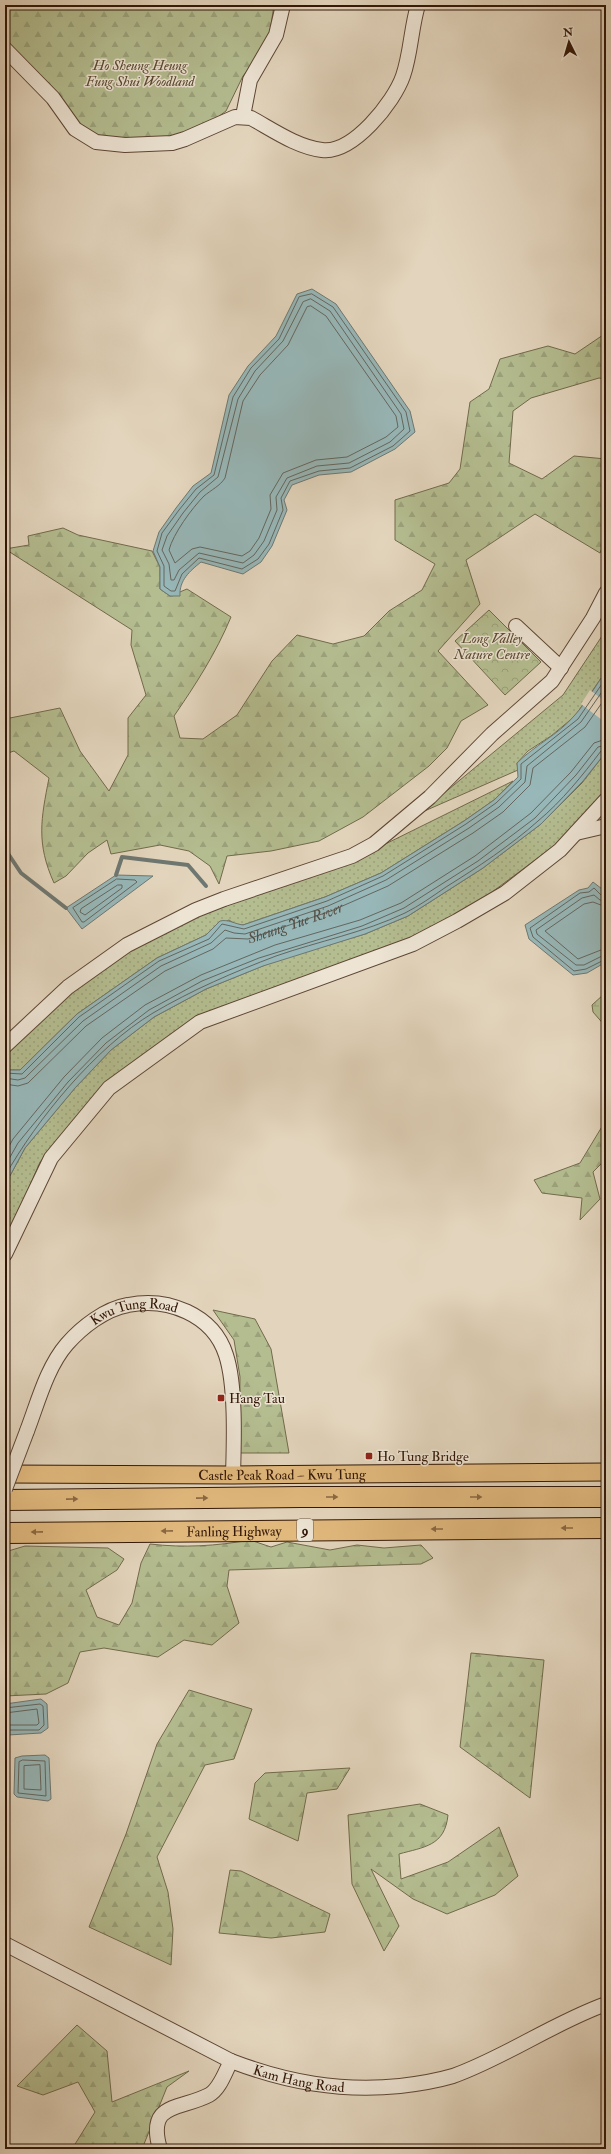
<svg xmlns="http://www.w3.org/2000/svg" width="611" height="2154" font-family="'IM FELL Double Pica',serif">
<defs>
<pattern id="grass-dots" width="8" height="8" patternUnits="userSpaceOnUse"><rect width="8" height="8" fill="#b4bd90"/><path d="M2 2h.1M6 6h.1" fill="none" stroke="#9ba27b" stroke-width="1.8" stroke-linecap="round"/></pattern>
<pattern id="forest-firs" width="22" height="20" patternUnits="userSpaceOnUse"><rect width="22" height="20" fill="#b4bd90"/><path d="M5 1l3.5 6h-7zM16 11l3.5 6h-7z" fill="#9ba27b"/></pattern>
<pattern id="wetland-marsh" width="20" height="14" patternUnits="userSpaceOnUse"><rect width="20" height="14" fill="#b4bd90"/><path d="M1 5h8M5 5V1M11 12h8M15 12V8" fill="none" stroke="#9ba27b"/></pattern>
<pattern id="park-crowns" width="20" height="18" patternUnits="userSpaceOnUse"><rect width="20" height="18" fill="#b4bd90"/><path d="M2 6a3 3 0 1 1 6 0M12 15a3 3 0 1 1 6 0" fill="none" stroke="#9ba27b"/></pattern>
</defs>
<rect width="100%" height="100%" fill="#e3d5bd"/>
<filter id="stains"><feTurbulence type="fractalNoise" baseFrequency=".005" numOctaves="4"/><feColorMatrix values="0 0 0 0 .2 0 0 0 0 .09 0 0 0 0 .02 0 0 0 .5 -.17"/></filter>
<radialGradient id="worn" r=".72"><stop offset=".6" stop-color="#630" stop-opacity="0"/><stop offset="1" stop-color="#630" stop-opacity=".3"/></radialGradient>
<path fill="url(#grass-dots)" stroke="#726a4b" d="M606 630V671L575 716 551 736 528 751 517 763 518 770 420 813 563 695Z
M606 752V791L558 843 480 901 415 939 194 1018 106 1083 40 1162 5 1244V1185L25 1148 75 1088 111 1050 154 1017 206 989 280 959 365 934 408 916 483 868 541 824 582 783Z
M513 781 494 800 464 821 381 873 325 897 243 925 235 924 229 920 216 926 206 935 157 958 77 1014 20 1070H5V1057L16 1044 51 1009 121 954 173 925 353 860Z"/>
<path fill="url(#forest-firs)" stroke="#726a4b" d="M5 5H274L269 38 258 58 243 76 226 111 211 122 186 134 163 139 128 140 90 134 76 123 56 95 5 41Z
M606 333V379L599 378 531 398 513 411 509 463 542 479 574 456 606 459V538L600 553 535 514 466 560 480 604 438 651 488 705 461 721 447 748 429 766 363 817 319 841 271 851 227 856 219 884 210 866 189 851 160 845 111 854 107 840 88 853 66 876 54 883C36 843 41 819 49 778L14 751 5 754V719L60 708 80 751 109 791 128 755V718L146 695 131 645 132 630 5 549 29 545 28 536 63 528 78 535 152 551 160 567V589L170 596 187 589 231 617C216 653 196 684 174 716L180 738 203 739 237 715 272 661 297 635 333 644 364 636 389 611 422 590 435 564 395 540V500L449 483 460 469 470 402 489 389 500 359 548 346 575 354Z
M606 1120V1159L593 1172 600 1199 580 1220 582 1198 542 1193 534 1180 580 1163Z
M213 1310 255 1319 271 1349 289 1453H239L240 1377 234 1340Z
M250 1540 271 1547 287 1542 330 1550 357 1545 384 1548 421 1545 433 1558 421 1564 229 1570 227 1586 239 1623 212 1645 184 1640 158 1657 104 1648 80 1652 68 1683 46 1694 5 1696V1552L25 1546 108 1548 124 1559 117 1570 86 1590 97 1617 119 1625 132 1603 141 1563 150 1544C184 1548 216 1546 250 1540Z
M471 1653 544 1660 530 1798 460 1747Z
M189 1690 252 1709 234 1759 205 1765 157 1857 168 1892 173 1929 171 1965 89 1927 126 1834 157 1744Z
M350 1768 337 1789 307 1793 298 1841 249 1819 255 1783 265 1773Z
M420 1804 448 1815C445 1846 424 1847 399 1854L401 1879 448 1862 499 1827 518 1876 495 1895 447 1914 413 1899 371 1869 399 1926 384 1951 352 1884 348 1815Z
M230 1870 241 1871 330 1914 325 1932 271 1938 219 1933Z
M77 2025 107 2051 112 2102 189 2071 167 2087 142 2149H72L95 2112 78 2082 43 2095 17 2086Z"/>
<path fill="url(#wetland-marsh)" stroke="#726a4b" d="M603 995 606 998V1027L593 1012 592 1005Z"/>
<path fill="url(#park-crowns)" stroke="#726a4b" d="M489 610 541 662 505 695 455 641Z"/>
<path fill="#97b7b8" stroke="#6e7771" d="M312 289 336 304 410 411 415 432 395 449 351 472 319 475 292 485 284 500 287 510 272 546 261 562 243 574 201 562C190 571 179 580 180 596H170L160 589V567L153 551 159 532 176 508 193 486 211 473 229 395 248 366 276 336 297 294Z
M606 671V752L583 781 541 824 483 868 408 916 365 934 263 966 206 989 154 1017 111 1050 75 1088 25 1148 5 1185V1070H20L77 1014 157 958 206 935 220 921C228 919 235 924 243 925L325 897 381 873 464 821 494 800 518 777 517 763C535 745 558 735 574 716 586 703 596 685 606 671Z
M116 875 153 876 82 929 66 908Z
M593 882 602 889 606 895V962L587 973 573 975 529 939 525 925 579 890 588 888Z
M41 1699 47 1704 48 1728 41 1733 8 1735 5 1733V1704Z
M45 1755 49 1758 51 1799 48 1801 17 1797 14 1794 15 1758 22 1756Z"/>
<path fill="#e3d5bd" d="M590 690 606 702V723L581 704Z"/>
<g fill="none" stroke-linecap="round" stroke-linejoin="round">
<g stroke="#64665f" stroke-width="1">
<path d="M312 294 333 307 406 412 410 431 393 446 350 468 319 471 290 481 281 498 283 510 269 544 258 559 242 569 199 558 182 574 175 591H171L164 586V566L157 551 162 533 179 510 196 489 214 475 233 397 251 368 279 339 299 297Z"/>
<path d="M311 299 330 311 401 414 404 429 390 442 349 463 317 466 287 478 276 497 277 510 264 541 254 555 243 563 199 553 179 570 174 580H171L169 564 162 550 167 536 183 513 200 492 218 477 238 399 255 371 283 341 303 302Z"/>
<path d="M311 306 326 316 396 416 398 427 386 437 347 457 316 460 283 473 270 495 271 509 259 538 250 551 242 556 200 547 192 549 175 563 169 550C173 534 192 508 204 496 211 490 220 486 225 478L243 401 260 375 288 345 307 307Z"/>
<path d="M117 879 135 880 137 882 84 922H82L73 908Z"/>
<path d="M118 885H122V888L85 915 80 912 81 909Z"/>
<path d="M606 896H602L594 888 589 892 580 893 530 928 533 937 574 971 586 969 606 959"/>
<path d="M606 901 600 900 594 895 582 898 536 930 537 934 576 965H584L606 954"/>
<path d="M606 907 593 902 584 904 545 931 578 959 606 948"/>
<path d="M5 1073 22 1074 79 1017 159 961 209 939 222 924 244 929 327 901 383 876 466 824 496 803 521 779V764L578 719 606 678"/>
<path d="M5 1078 18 1080 25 1078 83 1021 161 966 211 943 225 930 234 933 245 934 328 906 386 880 469 828 499 807 525 782 527 766 581 722 606 686"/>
<path id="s1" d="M5 1084 18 1086 28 1083 86 1026 165 971 213 949 226 938 248 939 331 911 388 886 473 833 503 812 530 785 533 768 585 727 606 697"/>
<path d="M5 1154 13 1139 64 1077 102 1038 145 1005 201 975 275 945 360 920 401 903 475 856 531 813 571 772 594 743 606 739"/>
<path d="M5 1166 18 1143 68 1082 106 1043 149 1010 202 981 259 958 362 926 404 908 478 861 535 818 576 775 598 747 606 745"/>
<path d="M5 1176C37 1119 96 1047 153 1013 192 990 234 972 276 956 319 941 363 933 405 913 419 906 433 896 446 887 478 867 510 846 538 821 562 801 582 776 601 751L606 750"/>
<path d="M5 1708 40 1704 43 1706 44 1725 39 1730H5"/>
<path d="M5 1713 37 1709 39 1723 37 1725H5"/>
<path d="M23 1760 45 1761 46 1796 18 1793 19 1762Z"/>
<path d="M40 1765 41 1790 24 1789V1766Z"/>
</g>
<path stroke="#6e7771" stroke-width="4" d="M5 849 21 873 66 908
M116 875 122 857 188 865 206 886"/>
<g stroke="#5e4634" stroke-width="16">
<g id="minor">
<path d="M5 49 53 98 75 129 96 142 125 145 172 143 185 139 235 117 251 118C273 130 297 147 322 150 353 154 394 102 403 76 411 53 411 28 418 5"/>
<path d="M243 116 250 80 276 35 283 5"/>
<path d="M516 626 561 668"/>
<path d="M576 833 606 826"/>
<path d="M5 1046 68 987 127 945 196 910 224 899 352 856 374 844 430 797 492 734 552 681 593 618 606 593"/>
<path d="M5 1254 51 1158 109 1088 200 1022 413 944 457 921 505 893 560 850 606 800"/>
<path id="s2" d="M27 1431C38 1402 47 1367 67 1344 82 1327 105 1309 128 1305 167 1297 213 1314 226 1355 236 1385 234 1443 233 1475"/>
<path id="s3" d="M5 1944 231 2061C286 2082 340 2092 400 2086 417 2084 436 2081 453 2076 506 2057 553 2023 606 2004"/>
<path d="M160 2149C146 2101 181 2110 209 2095 220 2089 225 2072 231 2061"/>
</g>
</g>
<g stroke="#311606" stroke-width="19">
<g id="major">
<path id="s4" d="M5 1474 233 1475 606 1472"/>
</g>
</g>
<g stroke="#311606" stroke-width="22">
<g id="highway">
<path d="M5 1500 301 1497H606"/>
<path id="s5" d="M5 1533 606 1528"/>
</g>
</g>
<use href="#minor" stroke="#ede4d4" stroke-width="14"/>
<use href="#major" stroke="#e2ba7e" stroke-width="17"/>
<use href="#highway" stroke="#e2ba7e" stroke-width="20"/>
<g stroke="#5e4634" stroke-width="16" stroke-linecap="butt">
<path id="minor-bridge" d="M5 1489 27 1431"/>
</g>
<use href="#minor-bridge" stroke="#ede4d4" stroke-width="14"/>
</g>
<defs><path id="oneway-solid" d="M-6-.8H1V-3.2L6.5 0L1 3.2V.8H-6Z"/></defs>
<g fill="#8a6842">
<use href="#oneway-solid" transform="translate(332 1497)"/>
<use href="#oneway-solid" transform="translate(476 1497)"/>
<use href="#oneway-solid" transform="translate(202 1498) rotate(-1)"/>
<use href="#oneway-solid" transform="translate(72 1499) rotate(-1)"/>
<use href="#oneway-solid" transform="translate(567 1528) rotate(180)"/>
<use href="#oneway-solid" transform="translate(437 1529) rotate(180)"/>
<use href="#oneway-solid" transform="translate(167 1531) rotate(179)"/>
<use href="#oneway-solid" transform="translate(37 1532) rotate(179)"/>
</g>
<g fill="#8f2418" stroke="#ede4d4" stroke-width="1.5">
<rect x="217" y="1394" width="8" height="8" rx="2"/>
<rect x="365" y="1452" width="8" height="8" rx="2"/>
</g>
<g text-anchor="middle" stroke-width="3" stroke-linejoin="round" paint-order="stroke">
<rect fill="#ede4d4" stroke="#695444" stroke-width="1" x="297" y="1519" width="16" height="22" rx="3"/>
<g font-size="13" font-weight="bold" fill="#311606">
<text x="305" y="1535">9</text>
</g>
<g font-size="14" font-style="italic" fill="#58482f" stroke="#ede4d4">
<text x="140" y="70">Ho Sheung Heung<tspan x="140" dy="16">Fung Shui Woodland</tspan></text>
<text x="492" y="643">Long Valley<tspan x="492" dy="16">Nature Centre</tspan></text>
</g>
<g font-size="14" fill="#311606" stroke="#ede4d4">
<text dy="5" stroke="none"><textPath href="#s2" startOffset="175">Kwu Tung Road</textPath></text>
<text dy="5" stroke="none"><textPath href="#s4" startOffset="277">Castle Peak Road – Kwu Tung</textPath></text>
<text dy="5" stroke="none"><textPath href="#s5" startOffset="229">Fanling Highway</textPath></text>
<text dy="5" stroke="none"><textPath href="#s3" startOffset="325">Kam Hang Road</textPath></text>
</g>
<g font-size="14" fill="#311606" stroke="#ede4d4" text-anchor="start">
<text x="229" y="1403">Hang Tau</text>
<text x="377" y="1461">Ho Tung Bridge</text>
</g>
<g font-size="15" font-style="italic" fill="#554e44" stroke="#ede4d4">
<text dy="5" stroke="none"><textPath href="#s1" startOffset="343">Sheung Yue River</textPath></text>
</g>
</g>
<rect width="611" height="2154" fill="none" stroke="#e3d5bd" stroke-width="20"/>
<rect x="6" y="6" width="599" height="2142" fill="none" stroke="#311606" stroke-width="2"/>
<rect x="10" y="10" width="591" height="2134" fill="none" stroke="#311606"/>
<g transform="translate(569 42) rotate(355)" stroke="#ede4d4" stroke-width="3" paint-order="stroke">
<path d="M0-3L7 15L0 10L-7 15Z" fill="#311606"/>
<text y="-6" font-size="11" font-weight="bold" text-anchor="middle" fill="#311606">N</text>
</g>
<rect width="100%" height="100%" filter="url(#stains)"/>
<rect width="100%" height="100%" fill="url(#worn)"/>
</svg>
